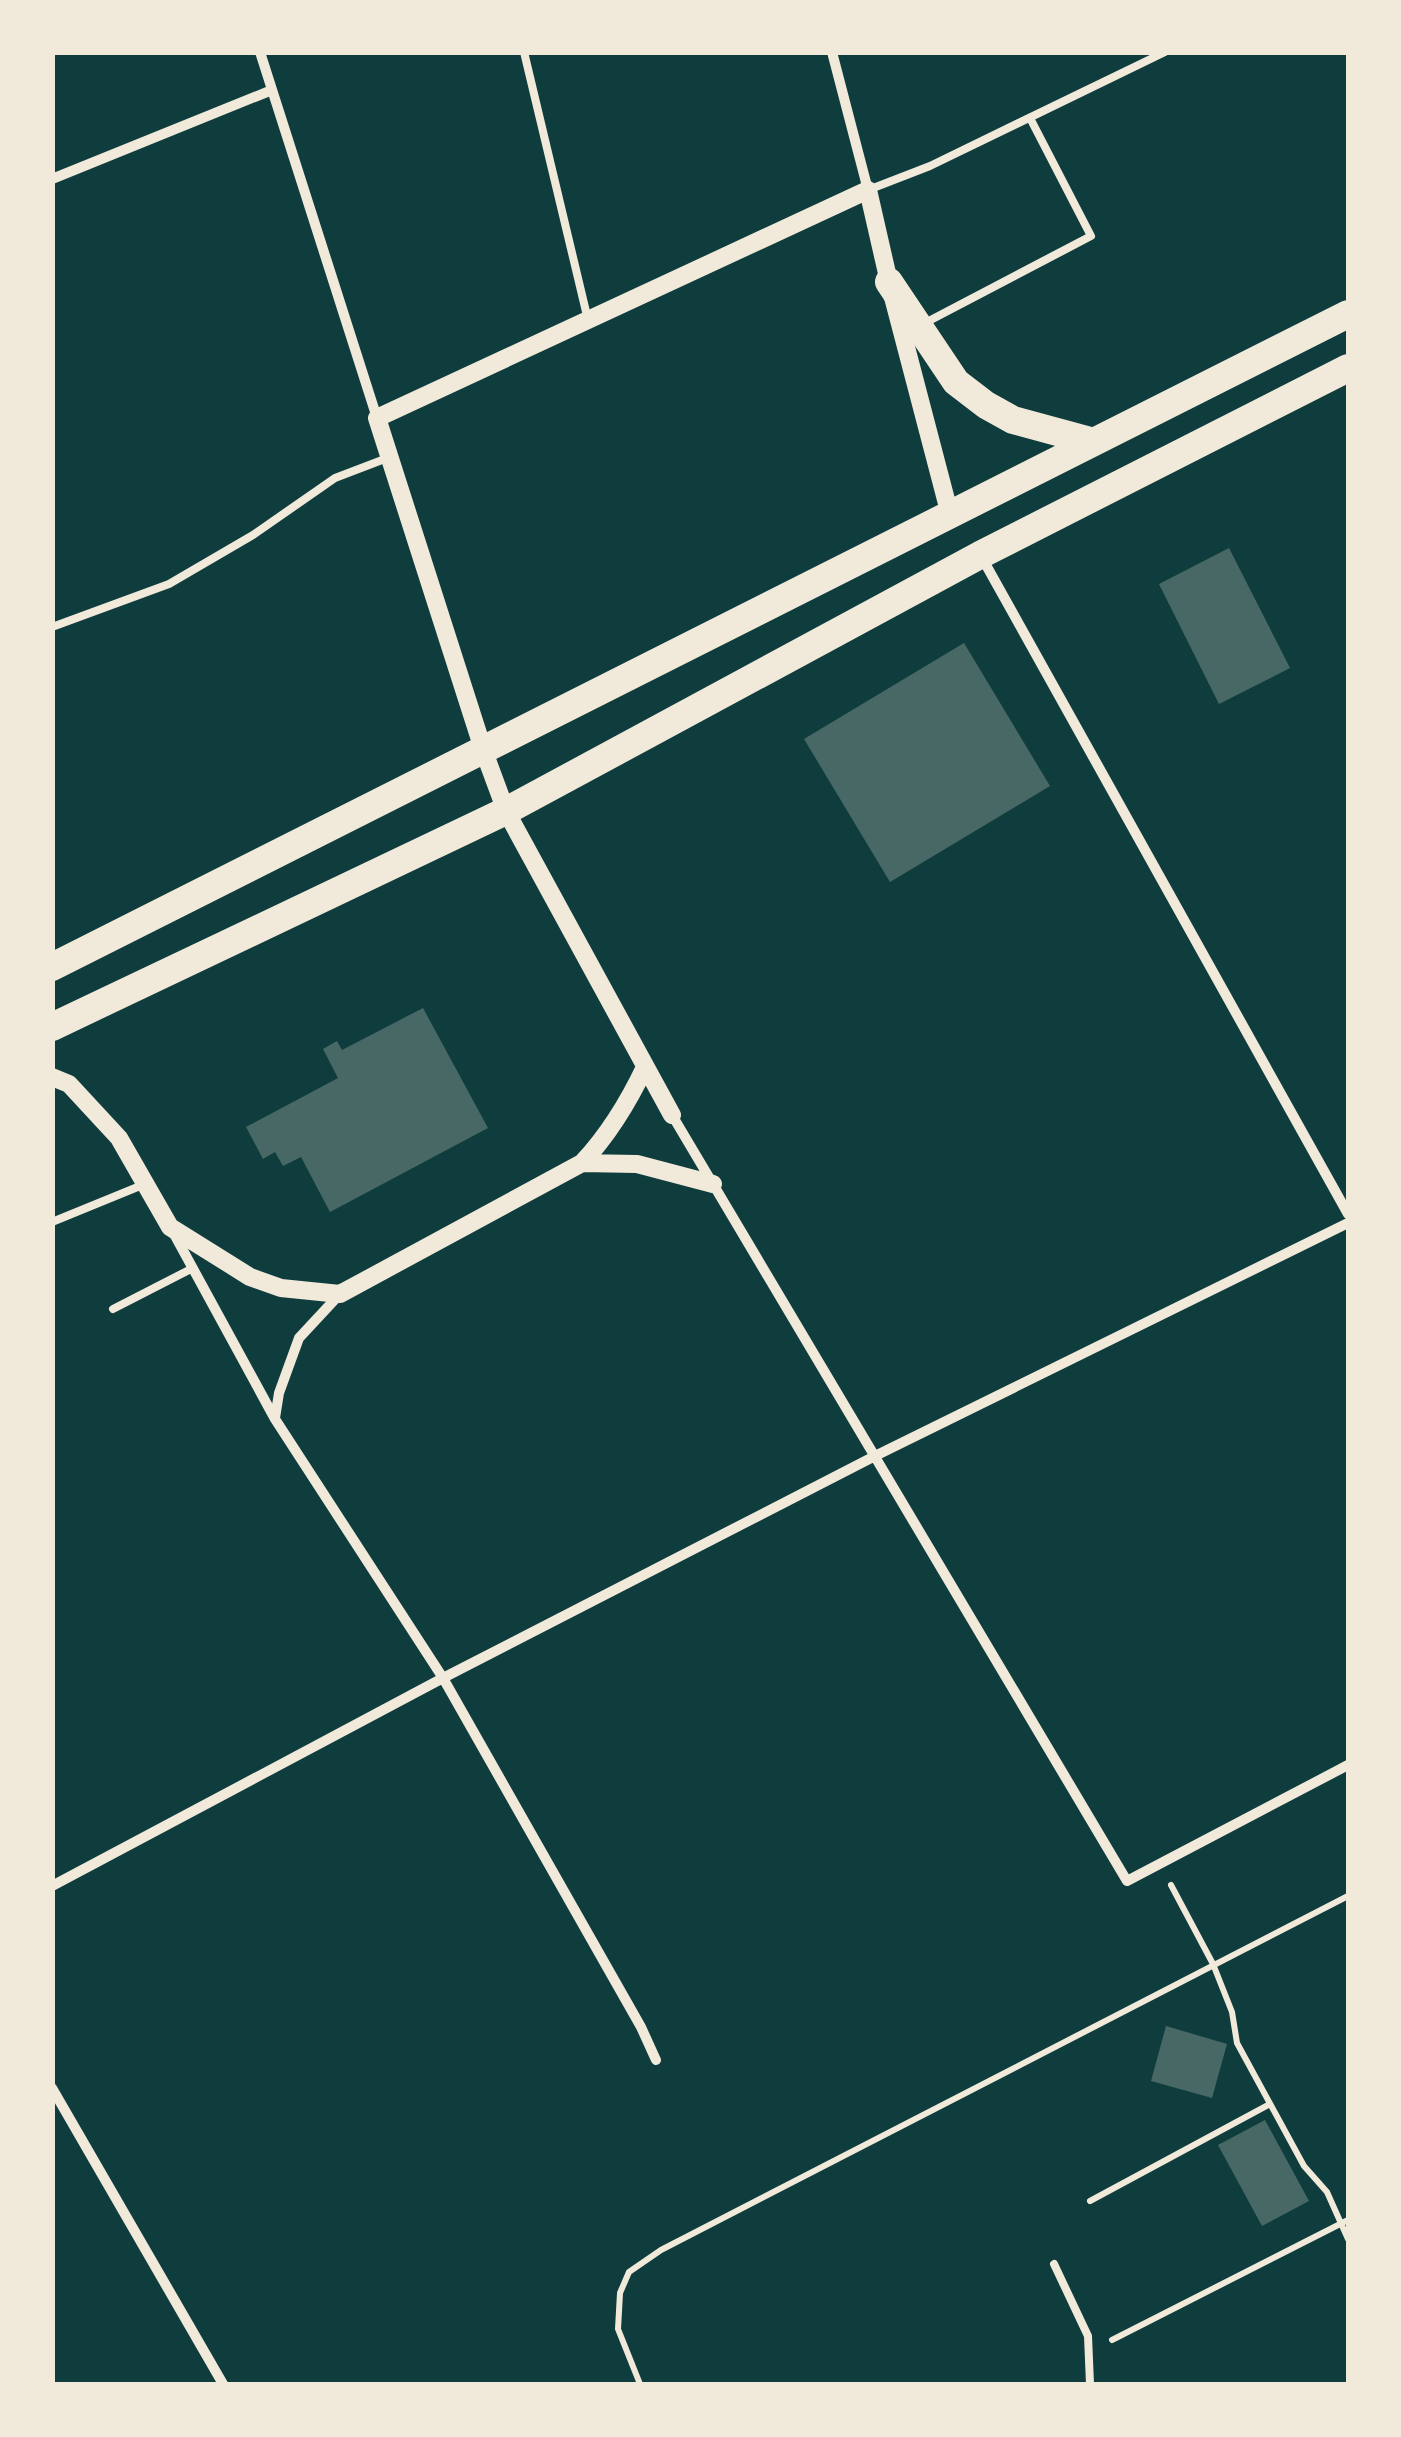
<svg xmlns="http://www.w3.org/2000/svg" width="1401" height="2437" font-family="Commissioner,sans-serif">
<rect width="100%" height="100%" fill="#0f3d3e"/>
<path fill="#486865" d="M1229 548 1290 668 1219 704 1159 584Z
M964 643 1050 786 890 882 804 739Z
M423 1008 488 1128 330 1212 301 1157 283 1166 275 1152 263 1159 246 1127 338 1078 323 1049 337 1041 342 1050Z
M1166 2026 1227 2044 1212 2098 1151 2081Z
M1265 2120 1309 2201 1262 2226 1218 2145Z"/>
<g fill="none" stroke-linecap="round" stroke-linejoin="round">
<path stroke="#f1e9da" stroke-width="6" d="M1171 1885 1213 1964 1232 2012 1237 2043 1304 2166 1327 2192 1348 2239
M1090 2201 1270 2104
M1112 2340 1348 2220
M640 2384 618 2329 620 2293 629 2272 661 2250 1348 1896"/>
<path stroke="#f1e9da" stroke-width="8" d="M524 52 588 320
M868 190 930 166 1165 52
M923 324 1091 236 1030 118
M52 627 169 584 253 535 335 478 390 457
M52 1222 145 1184
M113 1309 193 1268
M1054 2264 1088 2336 1090 2384"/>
<path stroke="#f1e9da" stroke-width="10" d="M260 52 377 418
M832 52 868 190
M52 179 272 90
M981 556 1348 1214
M672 1115 1127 1881 1348 1765
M173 1232 275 1419 443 1678 641 2027 656 2060
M275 1418 279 1393 299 1338 339 1295
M52 1886 443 1678 875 1456 1348 1223
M52 2088 223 2384"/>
<path stroke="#f1e9da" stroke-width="18" d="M52 1077 69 1084 119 1138 170 1227 250 1277 281 1288 340 1294 582 1163C609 1134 628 1103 645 1067
M672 1115 506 811 483 749 377 418 868 190 889 282 950 515
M582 1163 637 1164 713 1184"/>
<path stroke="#f1e9da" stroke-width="28" d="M889 282 956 382 986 405 1013 420 1094 442
M52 967 1348 314
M52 1027 506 811 980 555 1348 368"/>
</g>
<rect width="1401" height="2437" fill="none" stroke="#f1e9da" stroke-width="110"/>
</svg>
